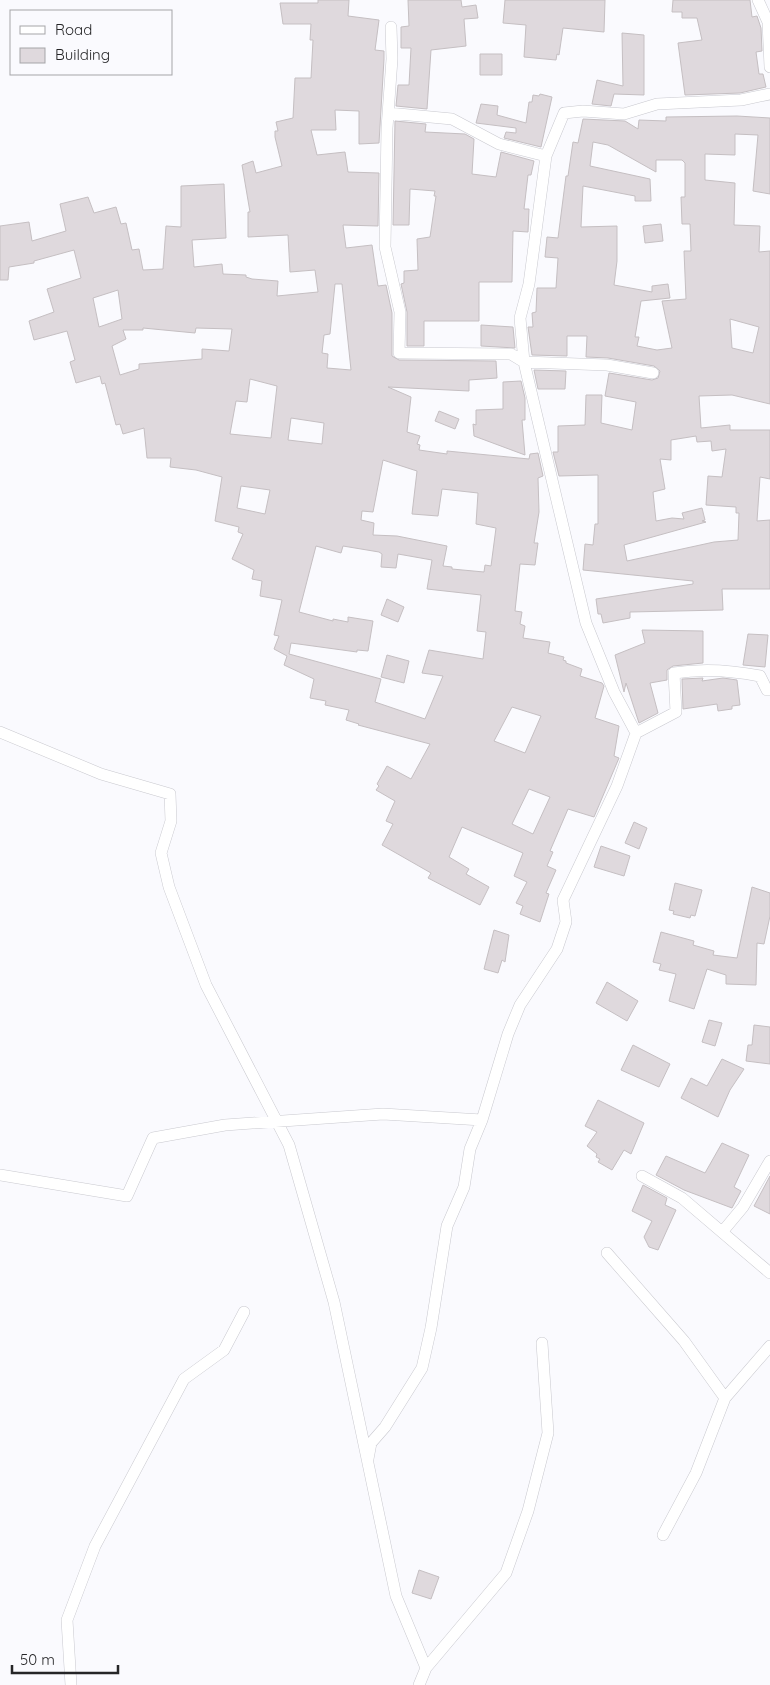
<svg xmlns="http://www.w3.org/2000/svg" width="770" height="1685" font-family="Quicksand,sans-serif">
<rect width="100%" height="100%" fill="#fafafe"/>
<path fill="#dfd9dd" stroke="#c5bfc2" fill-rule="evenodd" d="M318 0H349L348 16 379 20 375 50 384 51V59L379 143 359 144V111L335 110 336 130H311L317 155 345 152 348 172 379 173 378 226 343 225 346 248 372 245 378 286 386 285 392 313V356L399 360 496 361 497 378 469 380V391L388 387 411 397 407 432 420 436 417 444 420 445 419 450 447 454V451L529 459 530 454 538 453 543 476 538 478 539 512 534 543H538L535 565 520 564 515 611 522 612 520 624 525 626 523 638 550 642 548 653 564 657 563 660 566 661V663L582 669 580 676 602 683 604 686 595 718 619 726 614 756 619 758 594 817 568 809 550 851 553 852 547 866 556 870 546 893 549 894 540 922 520 914 523 906 516 903 527 882 514 876 523 853 462 827 449 857 469 869 466 874 489 887 480 905 428 878 431 873 382 845 393 824 386 821 395 801 376 790 379 786 377 784 387 766 411 779 430 744 358 725 359 724 346 720 349 710 325 705 326 701 310 698 314 679 284 665 287 656 274 649 279 636 274 635 282 600 260 596 262 581 252 579 254 570 232 559 243 534 238 532 239 527 215 521 222 477 196 470 170 467 171 458H147L144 428 123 434 120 424 116 425 105 383 102 384 100 376 76 383 70 362 75 360 67 331 34 340 29 321 54 312 47 289 81 278 74 250 34 261V263L9 267 8 280H0V226L29 222 32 241 66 231 60 204 88 197 94 213 116 207 121 224 126 223 132 250 139 249 143 270 163 269 166 226 181 227V186L224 184 226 238 192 240 194 267 222 264 223 274 246 275V277L252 279 278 281 277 296 318 292 315 270 290 272 288 235 248 237V212H250L242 165 253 161 256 173 282 166 275 137V131H278L276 122 293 118 295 78H311L313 40H310L311 24H283L280 3H318ZM335 284H342L351 370 327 368 328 354 322 353 324 335 330 334ZM118 290 122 319 99 327 93 298ZM143 328 195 333 196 328 232 329 229 351 202 349V359L139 364V369L120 375 112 346 126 339 123 330H143ZM250 379 277 386 271 438 230 434 236 401 247 402ZM291 418 324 423 322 444 288 440ZM383 460 417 471 412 514 438 516 442 489 478 493 476 524 496 528 491 566 485 565 484 572 452 569V567L443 566 447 546 397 536 373 535 374 523 361 520 362 511 373 512ZM241 486 270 490 265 514 237 508ZM316 546 341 553 343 546 379 552 382 554 381 567 396 568 398 554 432 560 427 589 481 595 477 631 486 632 483 659 429 650 422 673 443 676 425 719 375 702 381 679 289 654 291 643 357 652V650L368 651 373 621 348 617V622L333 619V621L299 612ZM512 707 541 716 525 753 494 741ZM529 789 550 797 533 834 512 824Z
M408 0H461L462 7 476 5 478 18 464 19 466 46 431 50 427 109 396 106 398 85H409L411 48H401V27L409 26Z
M505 0H605L604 32 563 28 559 55 557 54 556 60 524 57 526 25 503 23Z
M673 0H750L752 17 757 16 761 28 762 51 756 52 759 74H763L766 87 740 93 685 95 678 43 702 40 697 18H682V12H672Z
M622 33 644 35V95L614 94 611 106 592 104 597 80 623 86Z
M480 54H502V75H480Z
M540 94 552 97 541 147 504 138 506 132 516 133V128L476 123 481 104 498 106 497 115 526 123 529 102H532L533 95 539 96Z
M737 116 770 118V194L753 191 758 135 735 134V155L705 154V180L735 183 734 225 760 226 759 252 770 251V404L732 395 699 396 701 428 730 425V430H770V479L760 477 757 521 770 520V589H722L723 610 630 612V618L603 623 601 614H598L596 599 693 584V581L583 570 585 544 593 545 595 524H598V475L559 476 553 452H558V426L585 425 586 395H602L601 423 632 430 636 402 605 396 609 373 652 380 658 378 660 371 654 366 608 358 586 357 587 336H567V356L532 355 528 327H533L532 313 536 312 537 288H556L558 258 545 257 547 237 558 238 566 176H568L573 142 578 143 583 119 625 121 638 129 639 120 666 121V117ZM593 142 608 145 656 172V160H682L685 163V197H681L682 224H690L691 251H684L686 299 662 301 672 348 657 350 637 346 639 337H635L641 301 670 298 668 284 652 286V292L614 285 617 261V226L581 227 583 186 635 196V201H651L650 179 590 166ZM730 319 759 327 753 353 732 348ZM696 436 697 442 711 441 712 451 726 449 722 477 708 476 706 505 736 507V513H739L738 540 714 542 627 561 624 545 706 522 702 521 705 520 702 508 682 513 684 519 672 518 656 521 653 492 665 489 660 459 671 460V440Z
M395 121 426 124 425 132 465 134 474 139 472 174 496 177 501 152 534 161 531 175H528L524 209H529L528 232 513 231 512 282H479V321H424V346H407V312L401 284 404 283V271L418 270 417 239 430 237 436 196H434L435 191 410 189 409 225H393Z
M661 224 663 241 645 243 643 226Z
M481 325 513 327 515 348 481 346Z
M534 370 566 371 565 389H538Z
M521 381 525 398V420H522L525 455 474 436 473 424 476 425V410L503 409V382Z
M439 411 459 419 455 429 435 421Z
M387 599 404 607 398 622 381 615Z
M642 630 703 631V663L673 666 667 670V680L650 683 658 713 639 723 626 683 624 692 615 655 645 643Z
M748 634 768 635 765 667 743 665Z
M387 655 409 661 404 683 381 677Z
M703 678 702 681 723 678 737 680 740 705 732 706V709L718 711 717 704 683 709 682 679Z
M634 822 647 828 639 849 625 843Z
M601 846 630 856 624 876 594 867Z
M675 883 702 890 695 916 691 915 690 918 673 914 674 911 669 910Z
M752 887 770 893V916L764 944 757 943 756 985 726 984V975L707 969 694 1009 669 1001 676 974 659 970 661 964 653 962 661 932 694 941 693 945 714 951 713 955 737 958Z
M494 930 509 935 505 962 502 960 498 973 484 969Z
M607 982 638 1001 627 1021 596 1003Z
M709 1020 722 1023 715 1046 702 1042Z
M754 1025 770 1027V1064L746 1061 748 1045H752Z
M633 1045 670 1064 659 1087 621 1070Z
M722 1059 744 1069 730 1090 718 1117 681 1098 691 1078 707 1086Z
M598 1100 644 1123 631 1154 624 1150 612 1170 598 1162 600 1159 596 1157 597 1154 587 1146 597 1132 585 1126Z
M722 1143 749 1155 734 1187 741 1191 732 1208 684 1190 656 1175 666 1156 705 1173Z
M770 1176V1214L754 1206Z
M643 1185 667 1198 665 1205 676 1210 658 1250 649 1247 644 1237 652 1221 632 1211Z
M419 1570 439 1577 431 1599 412 1593Z"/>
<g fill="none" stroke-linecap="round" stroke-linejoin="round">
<g stroke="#c9c9cf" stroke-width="12">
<path id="minor" d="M758 0 768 22 770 67
M391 27 392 59 387 128 385 247 400 312 399 353 511 354 524 362 607 365 653 373
M770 94 741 100 657 104 624 114 583 111 564 113 546 156 529 284 520 318 524 362 586 623 614 692 636 733 676 712 674 673C704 668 730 670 760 676L767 690H770
M388 113 452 119 499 144 546 156
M0 732 101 774 170 794 171 821 161 853 169 887 206 985 289 1145 334 1302 396 1596 426 1668 419 1685
M0 1175 127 1196 153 1138 225 1125 383 1114 482 1120 508 1034 520 1005 557 949 566 922 563 900 617 786 636 733
M642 1176 682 1198 770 1273
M723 1231 743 1207 770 1161
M607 1253 684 1341 725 1398
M368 1459 371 1443 385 1427 422 1368 431 1328 447 1226 464 1187 470 1149 482 1120
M663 1535 696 1473 725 1398 770 1346
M426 1668 506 1573 528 1511 548 1433 542 1343
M71 1685 67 1620 95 1546 184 1379 224 1350 244 1312"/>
</g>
<use href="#minor" stroke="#fff" stroke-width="11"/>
</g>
<rect x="10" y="10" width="162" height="65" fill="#fafafe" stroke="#a5a5a8"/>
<rect x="20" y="26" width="25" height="8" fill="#ffffff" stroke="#a5a5a8"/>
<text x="55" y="35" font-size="15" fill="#252527">Road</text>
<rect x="20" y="48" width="25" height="15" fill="#dfd9dd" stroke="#a5a5a8"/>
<text x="55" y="60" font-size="15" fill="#252527">Building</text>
<path d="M12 1665v8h106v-8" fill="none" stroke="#252527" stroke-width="2.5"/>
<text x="20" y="1665" font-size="15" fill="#252527" stroke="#fafafe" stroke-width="4" paint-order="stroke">50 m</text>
</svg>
